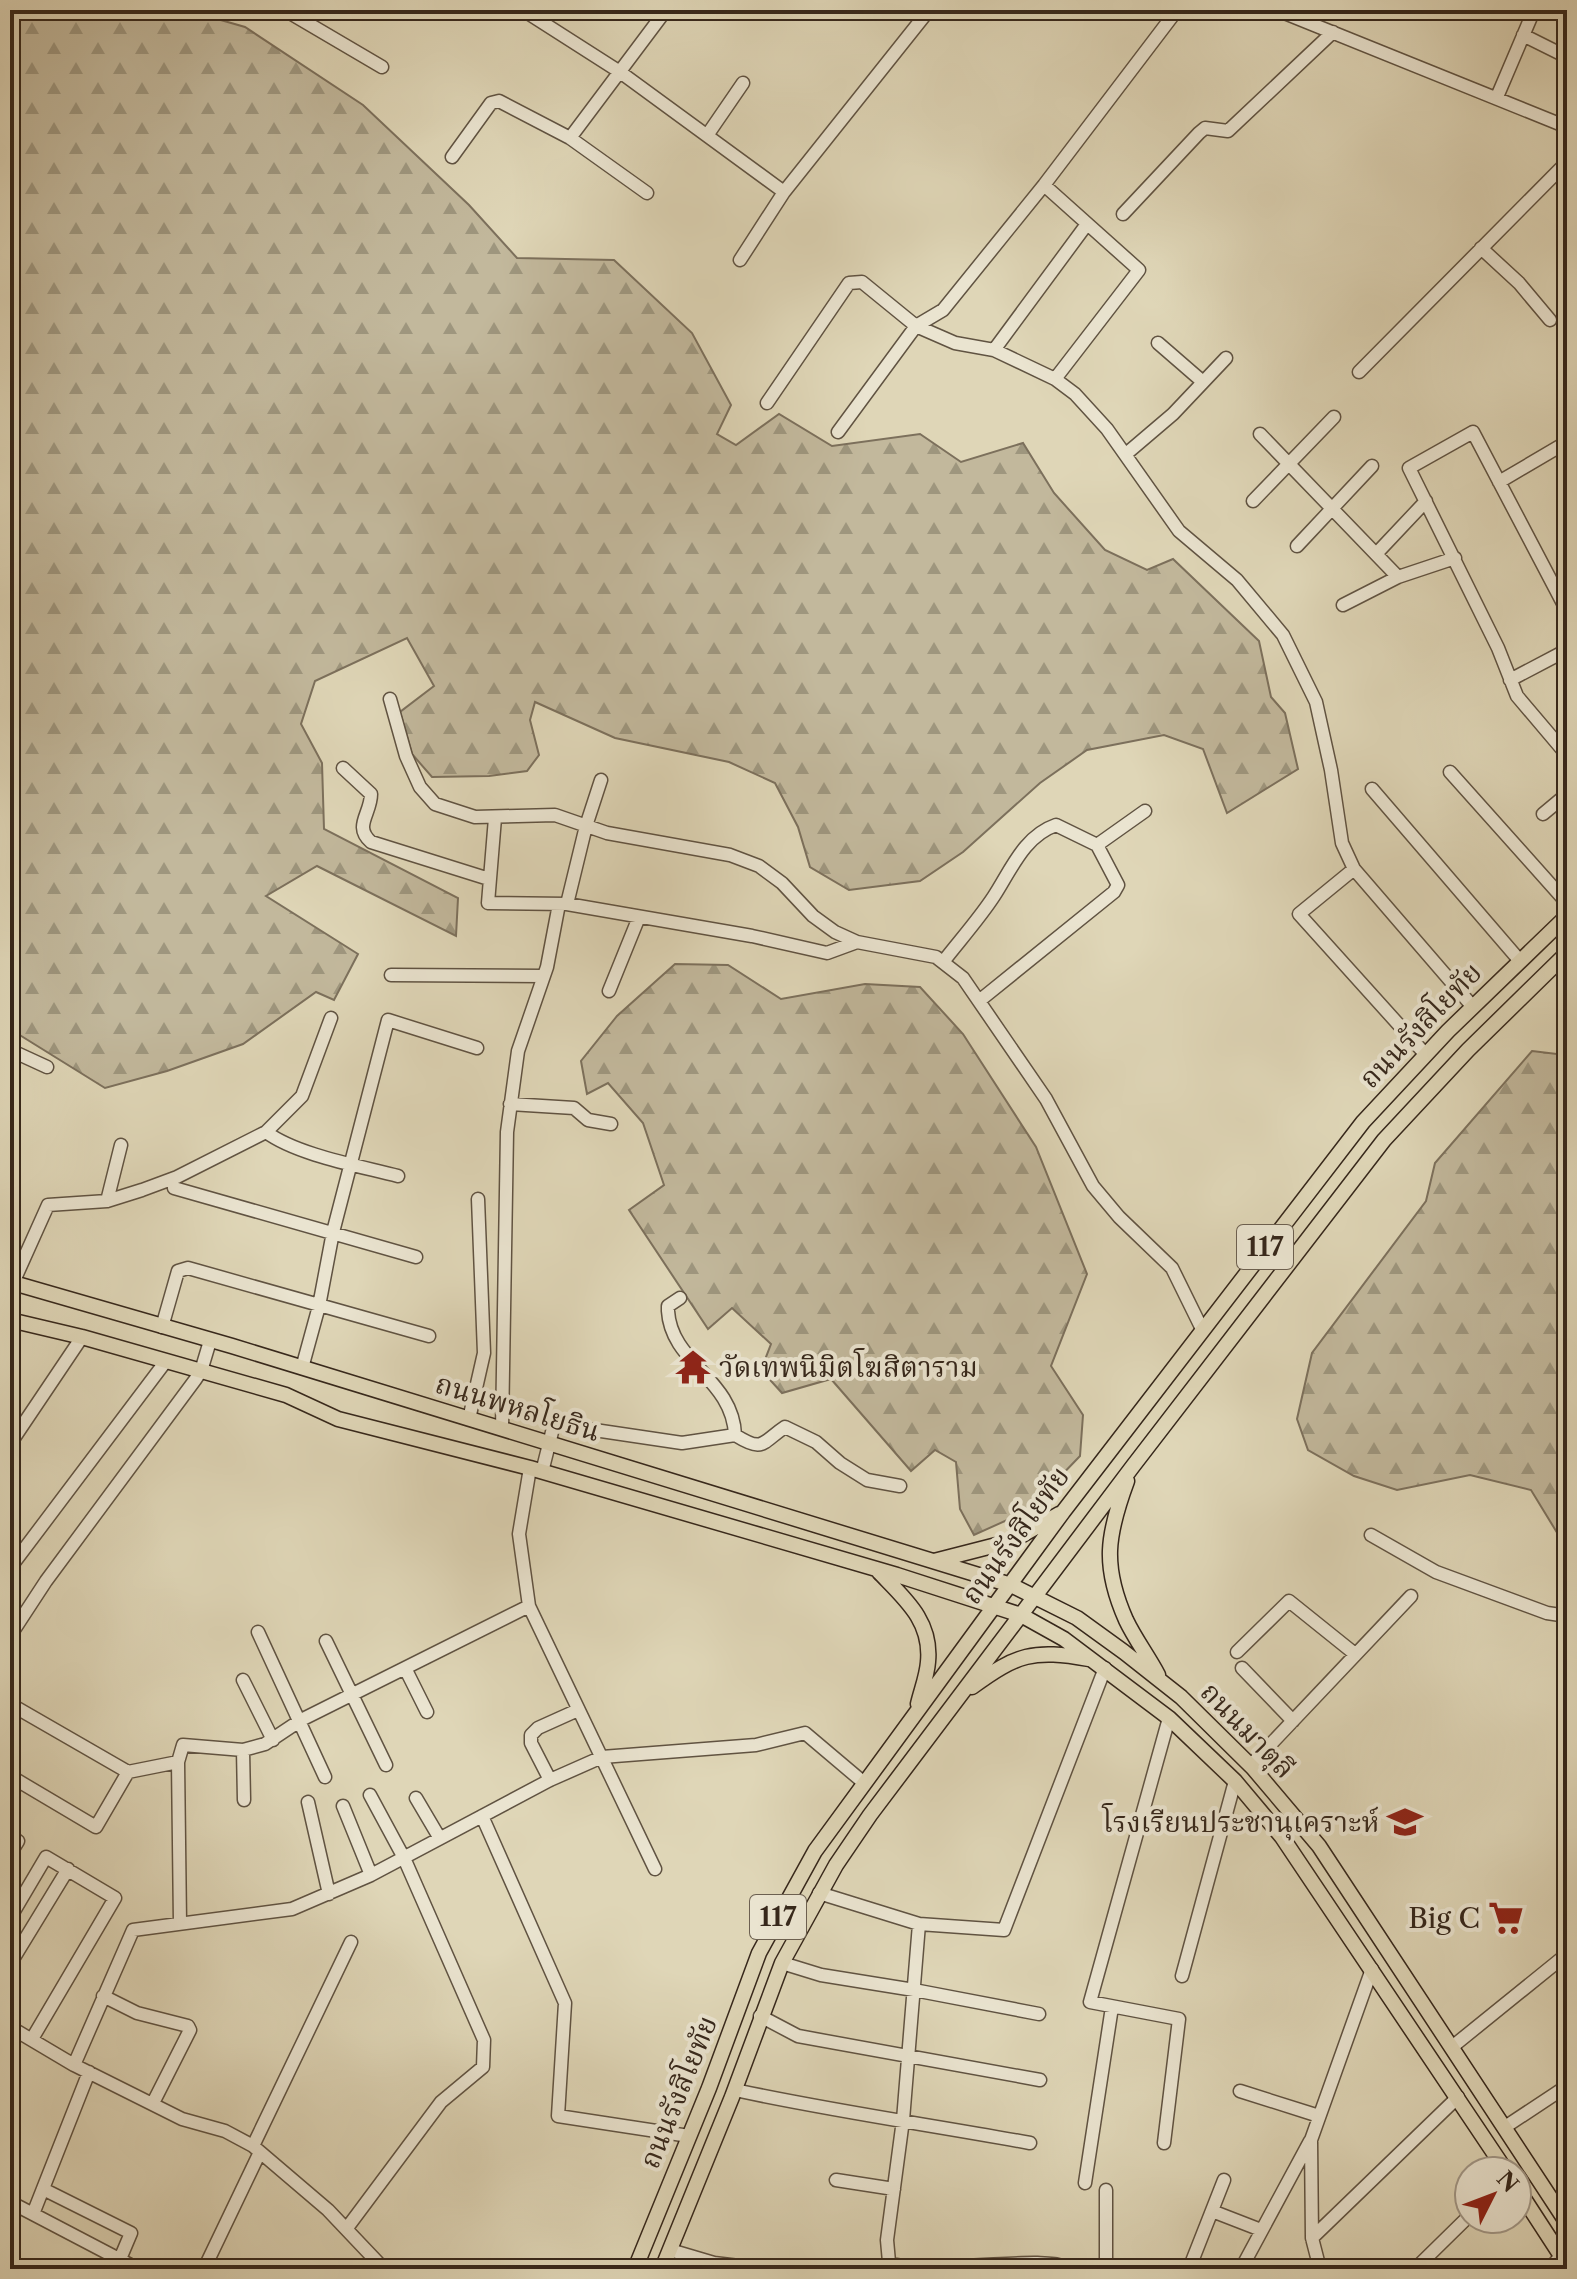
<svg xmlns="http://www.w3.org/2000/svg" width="1577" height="2279" font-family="'Libre Caslon Text','Noto Serif Thai',serif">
<defs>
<pattern id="forest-firs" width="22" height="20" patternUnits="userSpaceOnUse" patternTransform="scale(2)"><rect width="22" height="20" fill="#c2b89c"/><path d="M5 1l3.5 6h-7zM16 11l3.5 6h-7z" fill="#9e967e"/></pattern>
</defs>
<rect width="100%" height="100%" fill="#dfd6b7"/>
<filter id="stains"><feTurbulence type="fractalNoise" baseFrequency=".0025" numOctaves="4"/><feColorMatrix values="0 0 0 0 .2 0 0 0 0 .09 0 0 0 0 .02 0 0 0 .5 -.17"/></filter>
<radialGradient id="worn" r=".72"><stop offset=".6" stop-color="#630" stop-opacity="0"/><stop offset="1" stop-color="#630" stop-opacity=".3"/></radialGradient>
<path fill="url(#forest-firs)" stroke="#7c705c" stroke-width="2" d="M10 10H186L245 27 363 105 469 205 517 258 614 260 692 333 731 405 717 434 736 445 779 414 832 446 920 434 961 462 1023 443 1054 493 1105 550 1147 570 1173 559 1259 641 1271 697 1285 713 1298 769 1227 813 1203 749 1164 735 1087 750 1040 783 963 852 920 881 849 890 810 867 798 827 775 783 729 762 615 738 535 702 530 720 539 755 527 771 489 776 432 777 412 754 400 712 434 686 407 638 315 681 301 724 322 763 324 829 458 898 456 936 317 866 266 896 358 954 334 1000 316 992 243 1044 167 1071 105 1088 10 1029Z
M675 964 728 965 781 999 865 984 920 987 963 1034 1036 1147 1087 1274 1051 1366 1083 1415 1080 1456 1027 1511 974 1535 960 1509 956 1462 935 1450 911 1471 831 1379 782 1393 761 1370 771 1344 732 1308 708 1329 629 1210 664 1185 643 1123 608 1083 587 1094 581 1061 617 1016Z
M1532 1051 1565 1055 1567 1053V1549L1531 1490 1470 1475 1397 1490 1354 1476 1308 1450 1297 1419 1312 1353 1426 1201 1435 1163Z"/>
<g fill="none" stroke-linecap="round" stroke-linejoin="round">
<g stroke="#605342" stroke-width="15">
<path id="minor" d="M285 10 382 67
M523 10 620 72 784 192 929 10
M1277 10 1567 127
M1523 35 1561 54
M1497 97 1534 10
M708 134 743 83
M570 138 666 10
M452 157 491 103 499 101 570 138 647 193
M1044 185 1139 270 1055 379
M1123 214 1199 133 1205 128 1228 131 1333 32
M1481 248 1519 283 1550 320
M740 260 784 192
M1158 343 1203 382
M994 350 1087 224
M1359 372 1567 162
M767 403 849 283 862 282 916 326 955 343 994 350 1055 379 1075 394 1107 429 1179 531 1237 580 1283 635 1316 702 1331 770 1342 843 1354 869 1473 1007
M838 432 916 326 943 310 1044 185 1177 10
M1260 434 1398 577
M1126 454 1173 414 1226 358
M1499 482 1567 442
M1253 501 1334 417
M1297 546 1372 466
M1377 553 1426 501
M1343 605 1398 577 1455 558
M1567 611 1473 432 1409 468 1498 648 1517 696 1567 755
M1510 680 1567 650
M390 699 406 756 420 787 435 804 475 817 555 815 607 833 730 855 759 866 782 883 813 916 835 932 857 942 936 957 963 978 1046 1099 1093 1186 1119 1217 1172 1268 1202 1329
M343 768 371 794C371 814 353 826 371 842L489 879
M1450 772 1567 903
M1372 789 1520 961
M1543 814 1567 794
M495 818 488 903 567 904 752 936 827 953 857 942
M1097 845 1145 811
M1354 869 1299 914 1426 1055
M567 904 586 826 601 780
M943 962C960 940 979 919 994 896 1011 870 1024 836 1056 825L1097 845 1118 885 1114 892 979 1001
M391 975 542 976
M609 991 639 917
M10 1050 47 1067
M510 1104 574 1108 588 1120 611 1124
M266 1132C297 1155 360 1166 398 1176
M174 1188 416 1257
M107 1201 121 1145
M13 1283 48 1205 107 1201 142 1190 177 1177 266 1132 302 1096 331 1018
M680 1298 668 1306V1311C671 1363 733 1379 735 1435
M162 1327 178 1271 188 1268 429 1336
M302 1368 319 1306 333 1232 388 1020 477 1048
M469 1419 484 1353 478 1199
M502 1429 507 1132 518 1051 547 967 559 904
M10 1444 82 1337
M530 1468 519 1534 529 1606 655 1869
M542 1472 554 1424 682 1443 735 1435C764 1453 761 1443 785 1427L816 1442 840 1463 867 1480 900 1486
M1371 1535 1436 1572 1547 1613 1567 1616
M10 1568 166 1361
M258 1632 325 1777
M10 1636 46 1581 195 1380 201 1371 210 1341
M326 1641 386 1765
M1237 1652 1289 1601 1355 1654
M405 1668 427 1712
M1242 1668 1293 1721
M243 1680 273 1740
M10 1704 128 1772 96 1827 10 1776
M243 1750 244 1800
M178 1762 180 1923
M1251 1765 1411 1596
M128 1772 178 1762 183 1745 243 1750 265 1744 301 1720 529 1606
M550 1780 531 1743V1735L538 1728 578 1710
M416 1798 439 1837
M308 1802 329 1894
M343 1806 371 1875
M482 1816 565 2003 558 2116 689 2136
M10 1836 18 1841 10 1854
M819 1893 919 1924 1004 1930 1105 1668
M10 1918 46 1857 115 1898 32 2039
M919 1924 903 2120 887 2240 889 2262C904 2273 1010 2262 1037 2263 1047 2264 1058 2262 1066 2269
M782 1963 821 1975 914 1990 1039 2014
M10 1964 68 1869
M1182 1976 1235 1781
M103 1996 137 2013 188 2026 190 2030 153 2103
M760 2016 798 2036 1040 2080
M10 2027 74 2065 182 2119 225 2131 253 2146 328 2210 384 2269
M1452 2047 1567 1954
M74 2065 133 1930 292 1909 371 1875 550 1780 602 1757 756 1745 805 1733 863 1782
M735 2090C832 2111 932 2125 1030 2143
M1240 2091 1319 2116
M1505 2127 1567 2086
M1164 2143 1179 2019 1090 2002 1169 1718
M253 2146 351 1942
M836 2180 894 2189
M1085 2183 1112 2007
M43 2189 131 2233 120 2259
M10 2202 138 2269
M1212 2211 1261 2230
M33 2214 89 2072
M347 2228 441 2102 483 2067 484 2040 404 1858 370 1795
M1312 2238 1458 2097
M670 2250 714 2263 739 2266
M204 2269 260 2152
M1106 2269V2190
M1189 2269 1224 2180
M1241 2269 1310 2141
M1320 2269 1312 2238 1311 2140 1372 1969
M1415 2269 1469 2216
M1549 2269 1561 2256"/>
</g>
<g stroke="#36271b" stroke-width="17">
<path id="major" d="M10 1282 232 1346 1011 1585 1077 1618 1124 1652 1181 1697 1253 1768 1319 1846 1567 2223
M10 1320 82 1337 286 1395 338 1419 530 1468 897 1575 1021 1615 1064 1639 1169 1718 1235 1781 1282 1837 1506 2171
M1127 1481C1107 1535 1102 1566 1126 1620 1135 1639 1148 1656 1158 1675
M934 1561 1012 1541 1059 1514
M879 1572C905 1599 932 1621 928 1662 927 1676 921 1691 918 1704
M972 1687C1017 1654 1033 1649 1089 1659
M1517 2188 1567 2265
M635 2269 709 2088 759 1953 815 1851 1063 1512 1363 1122 1448 1031 1567 916
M662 2269 732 2097 782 1963 836 1865 870 1815 1133 1466 1384 1140 1468 1050 1567 953"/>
</g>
<use href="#minor" stroke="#eae4d0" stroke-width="12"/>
<use href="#major" stroke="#dfd6b7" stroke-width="14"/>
</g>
<defs>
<g id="temple-bare" transform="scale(2.76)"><path d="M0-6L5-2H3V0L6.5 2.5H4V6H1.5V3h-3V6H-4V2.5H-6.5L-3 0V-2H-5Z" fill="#8f2418" stroke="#eae4d0" stroke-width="2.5" paint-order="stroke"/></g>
<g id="school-bare" transform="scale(2.76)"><path d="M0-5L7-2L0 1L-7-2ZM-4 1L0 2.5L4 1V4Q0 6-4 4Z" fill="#8f2418" stroke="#eae4d0" stroke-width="2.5" paint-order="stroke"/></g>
<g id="supermarket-bare" transform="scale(2.76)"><path d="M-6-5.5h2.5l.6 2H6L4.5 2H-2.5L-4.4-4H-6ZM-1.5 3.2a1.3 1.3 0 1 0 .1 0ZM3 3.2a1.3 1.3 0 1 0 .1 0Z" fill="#8f2418" stroke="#eae4d0" stroke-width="2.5" paint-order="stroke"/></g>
</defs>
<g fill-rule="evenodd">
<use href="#temple-bare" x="693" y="1367"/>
<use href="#school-bare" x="1405" y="1822"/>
<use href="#supermarket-bare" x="1506" y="1918"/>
</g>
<g text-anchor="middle" stroke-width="8" stroke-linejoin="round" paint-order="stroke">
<g fill="#eae4d0" stroke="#6c6051" stroke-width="2">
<rect x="1237" y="1225" width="56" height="44" rx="6"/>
<rect x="750" y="1895" width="56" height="44" rx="6"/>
</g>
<g font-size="26" font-weight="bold" fill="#36271b">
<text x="1265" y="1256">117</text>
<text x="778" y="1926">117</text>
</g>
<g font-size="28" fill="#36271b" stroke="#eae4d0">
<text transform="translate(1420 1025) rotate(-46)" y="10">ถนนรังสิโยทัย</text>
<text transform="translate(518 1407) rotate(17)" y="10">ถนนพหลโยธิน</text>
<text transform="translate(1015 1535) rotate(-54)" y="10">ถนนรังสิโยทัย</text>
<text transform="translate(1248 1730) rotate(46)" y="10">ถนนมาตุลี</text>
<text transform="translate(678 2092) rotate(-68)" y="10">ถนนรังสิโยทัย</text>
</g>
<g font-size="28" fill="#36271b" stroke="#eae4d0" text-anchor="end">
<text x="719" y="1377" text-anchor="start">วัดเทพนิมิตโฆสิตาราม</text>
<text x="1379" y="1832">โรงเรียนประชานุเคราะห์</text>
<text x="1480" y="1928">Big C</text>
</g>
</g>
<rect width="1577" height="2279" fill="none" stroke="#dfd6b7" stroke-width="40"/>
<rect x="12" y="12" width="1553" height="2255" fill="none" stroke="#36271b" stroke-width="4"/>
<rect x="20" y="20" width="1537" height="2239" fill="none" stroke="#36271b" stroke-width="2"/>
<g transform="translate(1493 2195) rotate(48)"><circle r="38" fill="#eae4d0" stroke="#a29888" stroke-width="2"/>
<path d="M0-6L14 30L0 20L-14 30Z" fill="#8f2418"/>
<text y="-12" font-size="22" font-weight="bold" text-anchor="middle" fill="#36271b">N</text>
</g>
<rect width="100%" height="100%" filter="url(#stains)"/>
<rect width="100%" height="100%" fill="url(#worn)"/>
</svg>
